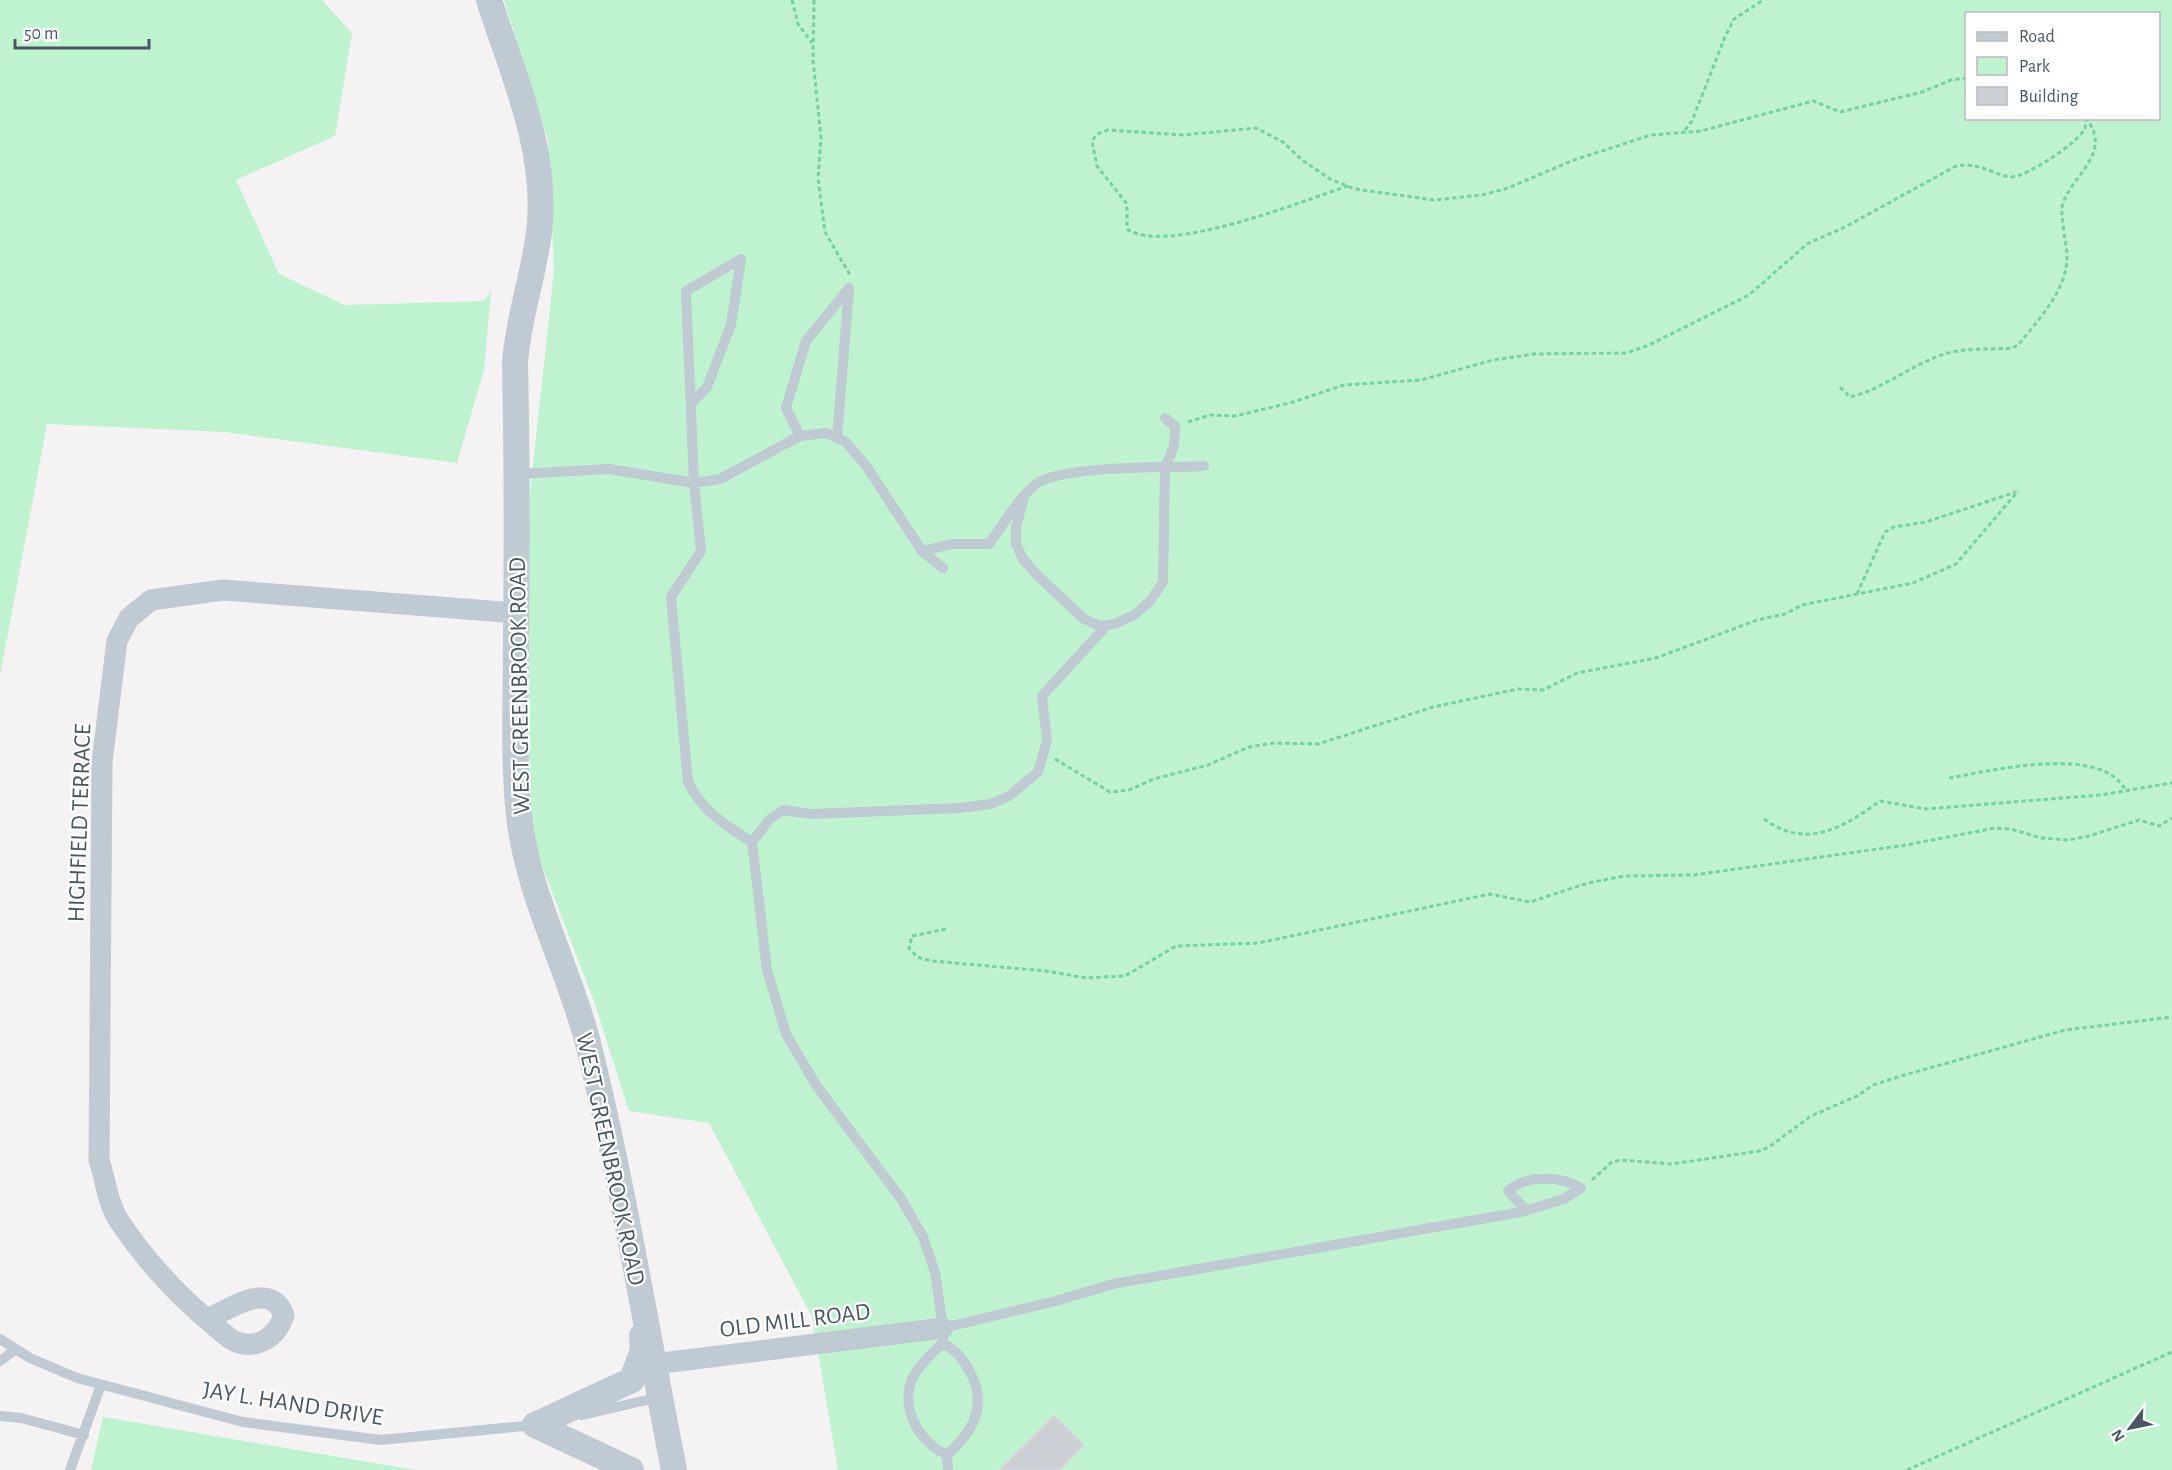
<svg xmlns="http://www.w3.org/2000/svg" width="2172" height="1470" font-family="'Alegreya Sans',sans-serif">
<rect width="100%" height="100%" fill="#f4f2f2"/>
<path fill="#bff3d0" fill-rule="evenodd" d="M0 0H322L352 33 335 136 236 180 279 274 345 305 484 301 491 291 484 370 457 463 225 432 47 424 0 676Z
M504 0H2172V1470H838L812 1317 709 1123 629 1111 595 1004 525 821 524 548 554 271 548 140ZM1966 14H2158V118H1966Z
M103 1417 398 1467 418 1470H91Z"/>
<path fill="#ccd0d5" stroke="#d6d9de" stroke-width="1.5" d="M1054 1415 1084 1445 1060 1470H999Z"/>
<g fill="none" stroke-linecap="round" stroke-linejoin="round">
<path stroke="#74d49f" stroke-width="3" stroke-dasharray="4.5 3" stroke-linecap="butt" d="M792 0 798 24 812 43
M814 0 813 60 821 138 818 178 825 232 850 275
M1685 130 1692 121 1725 37 1734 19 1763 0
M1348 186C1302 201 1166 256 1127 229V204L1097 166 1092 141 1097 134 1108 130 1182 135 1256 128 1283 142 1302 160 1330 179 1355 189 1434 200 1482 195 1508 188 1574 160 1651 135 1701 131 1813 101 1840 112 1922 92 1951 80 1966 78
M1840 387 1850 397C1881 390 1908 367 1939 356 1961 347 1988 350 2013 348L2019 344C2039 319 2067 290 2067 257 2067 243 2059 214 2063 203 2074 173 2113 153 2086 118
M1188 422 1210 415 1235 416 1290 403 1344 385 1421 380 1493 360 1534 354 1626 353 1649 345 1749 295 1807 244 1845 227 1956 166C1983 162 1989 174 2011 177 2025 178 2081 141 2085 128 2086 125 2085 122 2086 118
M1857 594 1885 532 1894 527 1926 522 2016 492
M1055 759 1110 792 1129 790 1154 779 1208 765 1249 747 1274 743 1318 744 1433 707 1518 689 1543 690 1577 673 1656 658 1757 620 1785 614 1802 605 1913 583 1956 564 2018 491
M1949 778C1991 771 2102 743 2126 791
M1764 819C1807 850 1842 828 1880 801L1926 809 2100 795 2172 783
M946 929 912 936 909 948 917 957 932 961 1046 971 1086 978 1125 976 1176 946 1258 943 1490 894 1530 902 1588 883 1624 876 1694 875 1906 845 1995 828 2011 829 2041 838 2068 840 2089 836 2139 820 2159 826 2172 818
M1592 1180 1612 1162 1621 1160 1672 1164 1759 1151 1769 1147 1811 1116 1857 1096 1873 1085 1901 1076 2065 1030 2172 1017
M1907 1470 2172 1352"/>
<path stroke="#bfcad2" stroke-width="10" d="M691 404 707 387 731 325 741 259 686 291 694 483 701 551 671 597 688 782C702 811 725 825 752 842L770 819 783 810 812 814 959 808 991 804 1009 796 1038 772 1047 740 1042 696 1107 625
M800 436 786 408 806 341 849 288 837 438
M517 474 609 469 694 483 720 479 800 436 826 433 846 442 867 467 922 551 943 568
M1024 498 1016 527V544L1023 559 1036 574 1084 619 1100 626 1115 624 1134 615 1150 601 1163 582 1165 468 1174 446 1175 426 1165 418
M922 551 952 544H989C1003 525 1017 500 1035 485 1058 465 1170 468 1204 466
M752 842 767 970 786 1034 816 1085 902 1200 923 1237 935 1272 943 1328 1052 1302 1113 1284 1521 1212 1525 1209 1508 1191C1527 1174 1560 1176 1581 1188L1564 1199 1521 1212
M943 1328V1343C957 1351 964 1360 971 1374 988 1406 972 1433 947 1455L948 1470
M0 1339 30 1358 77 1378 243 1422 381 1440 534 1425
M943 1343C933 1352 922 1362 915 1374 897 1404 918 1442 947 1455
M0 1361 16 1349
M582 1415 660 1397
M0 1416 21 1418 84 1435
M70 1470 101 1385"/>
<path stroke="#bfcad2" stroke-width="21" d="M207 1319C232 1308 270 1280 284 1315 277 1337 257 1351 234 1341 228 1338 221 1331 216 1327 179 1297 146 1261 119 1221 108 1205 105 1178 99 1160L102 762 117 641 129 618 151 600 223 590 517 613
M654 1364 943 1328"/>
<path stroke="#bfcad2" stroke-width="26" d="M489 0C512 72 546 145 540 223 536 270 518 316 515 363 517 456 517 548 516 641 516 699 513 758 519 816 528 896 568 966 588 1043 623 1184 646 1328 674 1470
M535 1425 632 1380 643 1350 642 1336
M535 1425 631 1470"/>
</g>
<g text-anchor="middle" stroke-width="4.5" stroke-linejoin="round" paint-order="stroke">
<g font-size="24" fill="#485761" stroke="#fff">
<text transform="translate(519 686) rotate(-91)" y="8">WEST GREENBROOK ROAD</text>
<text transform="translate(79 823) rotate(-88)" y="8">HIGHFIELD TERRACE</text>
<text transform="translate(611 1159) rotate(78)" y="8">WEST GREENBROOK ROAD</text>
<text transform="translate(795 1320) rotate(-7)" y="8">OLD MILL ROAD</text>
<text transform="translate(293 1403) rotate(9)" y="8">JAY L. HAND DRIVE</text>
</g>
</g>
<rect x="1965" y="12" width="195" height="108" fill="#ffffff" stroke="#b6bcc0" stroke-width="1.5"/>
<rect x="1977" y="32" width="30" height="9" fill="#bfcad2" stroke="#b6bcc0" stroke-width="1.5"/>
<text x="2019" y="42" font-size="18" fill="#485761">Road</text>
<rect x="1977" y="57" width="30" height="18" fill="#bff3d0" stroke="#b6bcc0" stroke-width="1.5"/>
<text x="2019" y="72" font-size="18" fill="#485761">Park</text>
<rect x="1977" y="87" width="30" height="18" fill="#ccd0d5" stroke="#b6bcc0" stroke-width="1.5"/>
<text x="2019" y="102" font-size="18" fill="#485761">Building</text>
<g transform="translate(2130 1428) rotate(238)" stroke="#ffffff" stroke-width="4.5" paint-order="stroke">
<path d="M0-4.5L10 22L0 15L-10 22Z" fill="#485761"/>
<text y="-9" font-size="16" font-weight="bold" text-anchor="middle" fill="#485761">N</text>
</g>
<path d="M15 39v9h134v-9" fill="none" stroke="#485761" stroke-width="3"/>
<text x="24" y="39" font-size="18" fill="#485761" stroke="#ffffff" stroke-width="4.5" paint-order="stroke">50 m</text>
</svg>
